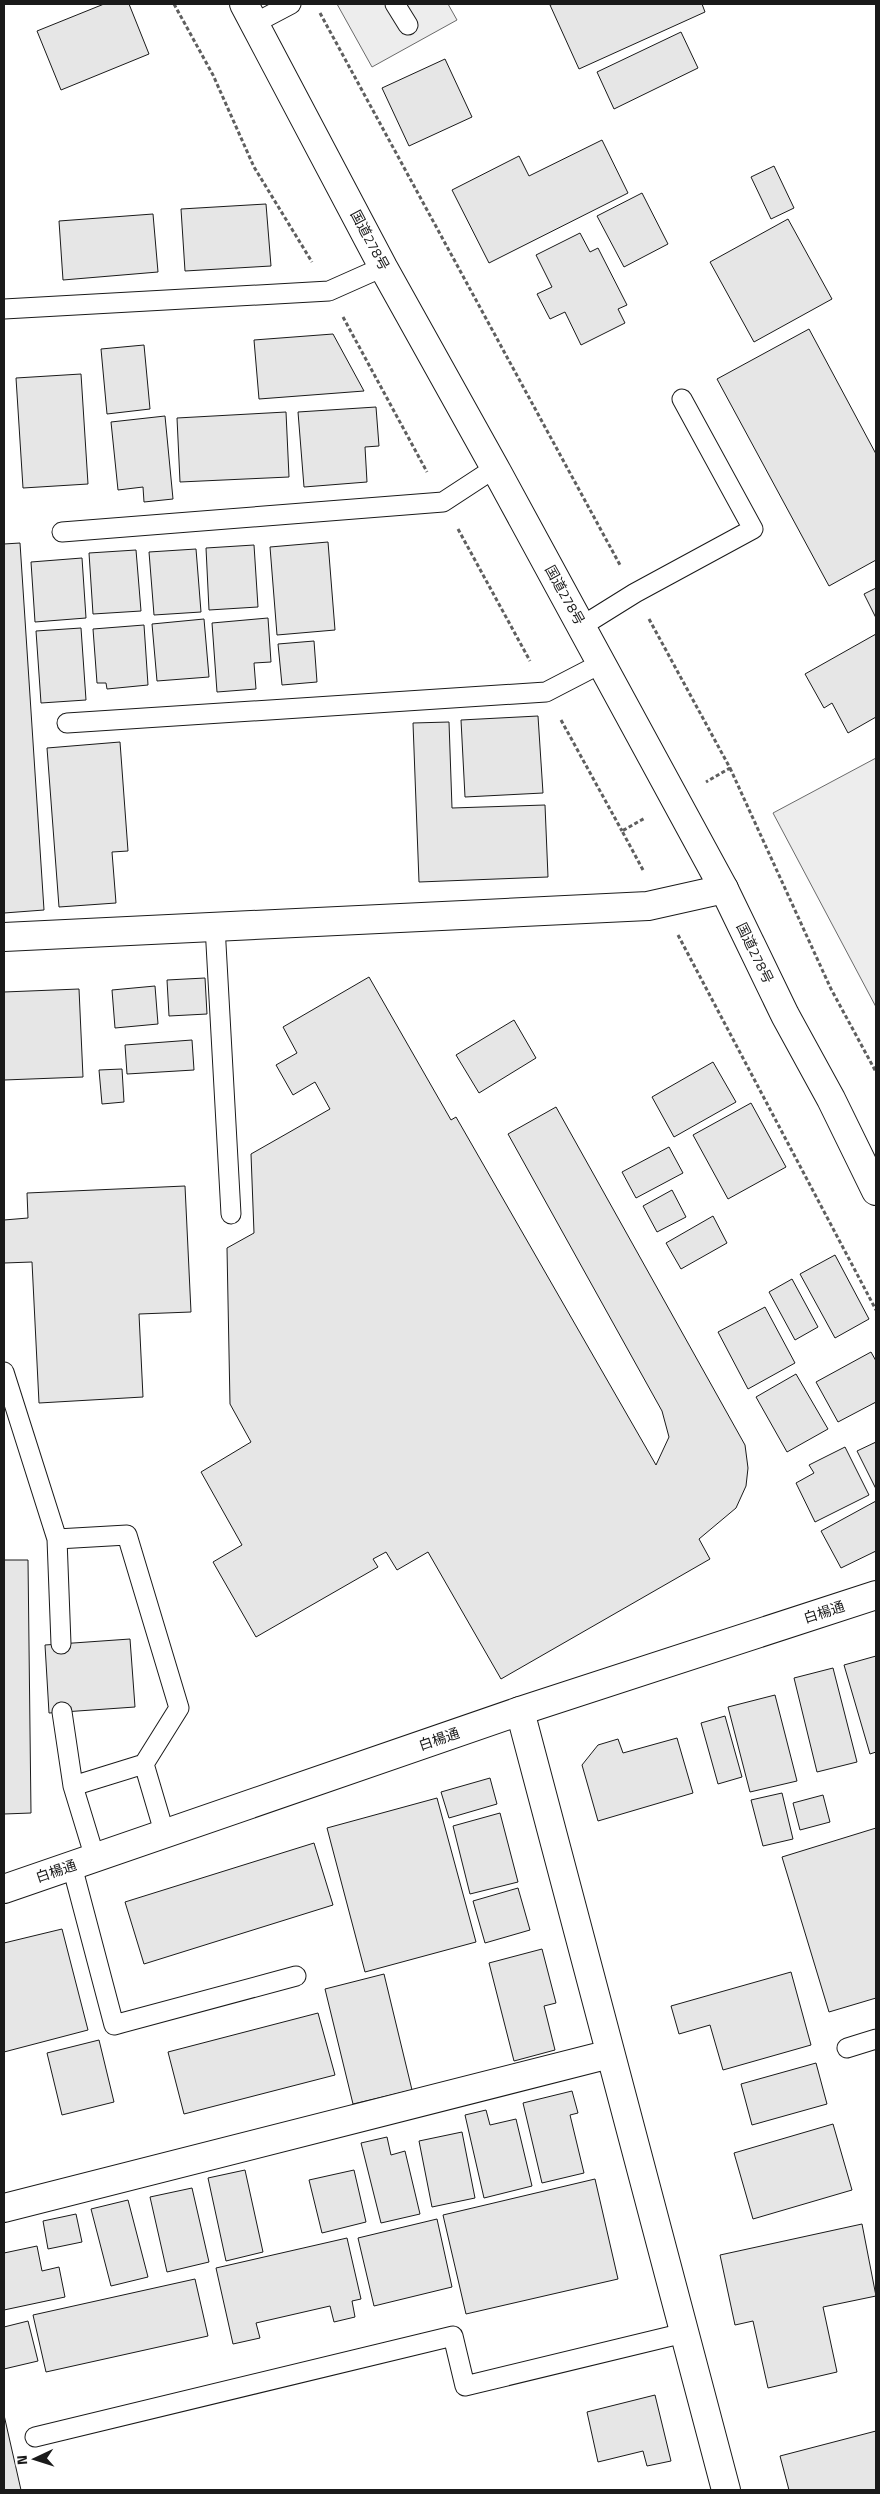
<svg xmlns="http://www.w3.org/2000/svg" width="880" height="2494" font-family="'Titillium Web','Noto Sans JP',sans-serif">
<rect width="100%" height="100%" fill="#fff"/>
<path fill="#ededed" stroke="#6a6a6a" d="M337 4H448L457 20 372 67Z
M876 758V1007L773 813Z"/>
<path fill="#e6e6e6" stroke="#1a1a1a" d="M104 4H129L149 54 61 90 37 31Z
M554 4H702L705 12 579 69 550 5Z
M681 32 698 68 614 109 597 72Z
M445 59 472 117 409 146 382 88Z
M602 140 628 193 489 263 452 190 519 156 529 176Z
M774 166 794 208 771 219 751 177Z
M642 193 668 244 624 267 597 216Z
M266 204 271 266 185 271 181 209Z
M153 214 158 272 63 280 59 221Z
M788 219 832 299 754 342 710 262Z
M580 233 590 252 598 248 627 305 618 309 625 323 581 345 565 312 550 319 537 294 552 287 536 255Z
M809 329 876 454V560L829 586 717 379Z
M333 334 364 391 259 399 254 340Z
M144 345 150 409 107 414 101 349Z
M81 374 88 484 23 488 16 378Z
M376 407 379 446 365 447 367 482 304 487 298 412Z
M286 412 289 477 180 482 177 418Z
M165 416 173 499 144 502 143 487 118 490 111 422Z
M328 542 335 630 277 635 270 547Z
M20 543 44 910 4 913V544Z
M254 545 258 607 209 610 206 548Z
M196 549 201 612 154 615 149 552Z
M136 550 141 611 93 614 89 553Z
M82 558 86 618 35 622 31 562Z
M876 588V618L864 594Z
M268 618 271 662 254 663 256 689 217 692 212 623Z
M204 619 209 677 157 681 152 624Z
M144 625 148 685 107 689 106 683H97L93 629Z
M81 628 86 700 41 703 36 631Z
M876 634V717L848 733 832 703 824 708 805 674Z
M314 641 317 682 282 685 278 644Z
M538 716 543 793 465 797 461 720Z
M449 722 452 808 545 805 548 877 419 882 413 723Z
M120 742 128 851 112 852 116 903 59 907 47 748Z
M369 977 451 1120 456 1117 656 1465 669 1437 662 1411 508 1134 556 1107 745 1445 748 1468 746 1486 736 1508 699 1539 710 1559 501 1679 428 1552 397 1570 386 1552 373 1559 378 1567 256 1637 213 1562 242 1545 201 1472 251 1442 230 1404 227 1248 254 1233 251 1154 330 1109 315 1082 293 1095 276 1065 297 1053 283 1027Z
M205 978 207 1014 169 1016 167 980Z
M155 986 158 1024 115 1028 112 990Z
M79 989 83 1077 4 1080V992Z
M514 1020 536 1058 479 1093 456 1055Z
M192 1040 194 1070 127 1074 125 1045Z
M713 1062 736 1102 674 1137 652 1097Z
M122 1069 124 1102 102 1104 99 1070Z
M751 1103 786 1167 728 1199 693 1135Z
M669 1147 683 1173 636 1198 622 1172Z
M185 1186 191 1312 139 1314 143 1397 39 1403 32 1262 4 1263V1220L28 1218 27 1193Z
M672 1190 686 1217 657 1232 643 1206Z
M713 1216 727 1243 681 1269 666 1243Z
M835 1255 869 1319 835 1338 800 1274Z
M792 1279 818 1327 795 1340 769 1292Z
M765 1307 795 1363 748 1389 718 1332Z
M871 1352 876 1361V1402L838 1422 816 1382Z
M796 1374 828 1429 787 1452 756 1397Z
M876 1442V1489L857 1451Z
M845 1447 869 1495 815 1522 796 1483 814 1473 809 1465Z
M876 1501V1551L841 1568 821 1531Z
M4 1560H28L31 1813 4 1814Z
M130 1639 135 1707 49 1713 45 1645Z
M876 1656V1752L870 1754 844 1665Z
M833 1668 857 1762 817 1772 794 1678Z
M775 1695 797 1781 750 1792 728 1707Z
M725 1716 742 1777 718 1784 701 1723Z
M677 1738 693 1793 598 1821 582 1765 598 1745 618 1739 623 1753Z
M490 1778 497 1804 449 1818 441 1792Z
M782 1793 793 1839 763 1846 751 1800Z
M823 1795 830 1822 800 1830 793 1803Z
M437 1798 476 1942 365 1972 327 1828Z
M500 1813 518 1882 470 1894 453 1826Z
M876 1828V1998L829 2012 782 1857Z
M314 1843 333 1905 144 1964 125 1902Z
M518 1888 530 1930 485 1943 473 1901Z
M62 1929 88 2030 4 2052V1943Z
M542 1949 556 2003 544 2006 555 2050 514 2061 489 1963Z
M791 1972 811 2045 723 2070 710 2025 679 2034 671 2006Z
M384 1974 412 2090 353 2104 325 1989Z
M318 2013 335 2075 184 2114 168 2052Z
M99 2040 114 2102 62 2115 47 2053Z
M816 2063 827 2104 752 2125 741 2084Z
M572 2091 578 2113 570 2115 584 2173 542 2183 523 2103Z
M486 2110 490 2125 516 2119 532 2186 484 2198 465 2115Z
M833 2124 852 2190 753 2219 734 2153Z
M462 2132 475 2198 432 2207 419 2141Z
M387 2137 391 2155 405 2151 420 2214 381 2223 361 2143Z
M245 2170 263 2252 226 2261 208 2178Z
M354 2170 366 2222 322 2233 309 2180Z
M595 2179 618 2279 466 2314 443 2215Z
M192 2188 209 2262 167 2272 150 2197Z
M128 2200 148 2277 111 2286 91 2209Z
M76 2214 82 2242 48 2249 43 2221Z
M437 2219 452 2287 374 2306 358 2238Z
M862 2224 876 2296 823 2307 837 2372 768 2388 753 2321 735 2325 720 2255Z
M347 2238 361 2299 352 2301 355 2317 334 2322 330 2306 256 2323 260 2338 233 2344 216 2268Z
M37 2246 42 2271 59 2267 65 2297 4 2310V2253Z
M195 2279 208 2336 46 2372 33 2315Z
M28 2321 38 2361 4 2369V2327Z
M655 2395 671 2461 647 2466 643 2451 598 2462 587 2412Z
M4 2415 21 2490H4Z
M876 2431V2490H789L780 2456Z"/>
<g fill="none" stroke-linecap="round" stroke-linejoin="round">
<g stroke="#1a1a1a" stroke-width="21">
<path id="lane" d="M395 4 408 25
M255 23 291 4
M4 309 329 291 383 267
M62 532 443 502 495 468
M582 626 635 593 753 529 682 399
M67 723 546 692 602 663
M215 926 231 1214
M4 1372 57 1539 127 1535 179 1708 144 1764
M57 1539 61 1644
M62 1712 73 1786
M95 1858 73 1786 144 1764 165 1835
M72 1866 114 2025 296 1976
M847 2048 876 2039
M35 2437 453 2336 465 2386 684 2333"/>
</g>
<g stroke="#1a1a1a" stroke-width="30">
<path id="street" d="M4 937 648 906 724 889
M520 1711 726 2490
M4 2208 610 2054"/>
</g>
<g stroke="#1a1a1a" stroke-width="30">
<path id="secondary" d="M4 1889 520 1711 876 1595"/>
</g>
<g stroke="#1a1a1a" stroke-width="30">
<path id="highway" d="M244 4 383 267 495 468 724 889 785 1015 831 1099 876 1191"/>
</g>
<path stroke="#5f5f5f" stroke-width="3" stroke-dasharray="4 2.5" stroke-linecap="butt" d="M174 4 213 75 254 167 312 262
M320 13 620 565
M343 317 427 472
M458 529 530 661
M649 619 730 768 706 782
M561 720 622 831
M730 768 831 989 876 1072
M643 870 622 831 645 818
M678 935 876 1310"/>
<use href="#lane" stroke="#fff" stroke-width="19"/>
<use href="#street" stroke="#fff" stroke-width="28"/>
<use href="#secondary" stroke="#fff" stroke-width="28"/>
<use href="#highway" stroke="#fff" stroke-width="28"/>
</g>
<g text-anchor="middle" stroke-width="4" stroke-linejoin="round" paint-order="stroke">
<g font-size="14" fill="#1a1a1a" stroke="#fff">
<text transform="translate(370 240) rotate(62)" y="5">国道278号</text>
<text transform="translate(565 595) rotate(61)" y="5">国道278号</text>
<text transform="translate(755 953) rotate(64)" y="5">国道278号</text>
<text transform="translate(824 1612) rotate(-18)" y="5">白楊通</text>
<text transform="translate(439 1739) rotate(-19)" y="5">白楊通</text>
<text transform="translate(56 1871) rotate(-19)" y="5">白楊通</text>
</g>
</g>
<rect width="880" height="2494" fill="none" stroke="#1a1a1a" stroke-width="10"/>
<g transform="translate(35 2459) rotate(266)" stroke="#ffffff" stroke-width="4" paint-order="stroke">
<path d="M0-4L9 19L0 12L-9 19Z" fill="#1a1a1a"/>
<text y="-8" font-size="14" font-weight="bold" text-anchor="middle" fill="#1a1a1a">N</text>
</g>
</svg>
